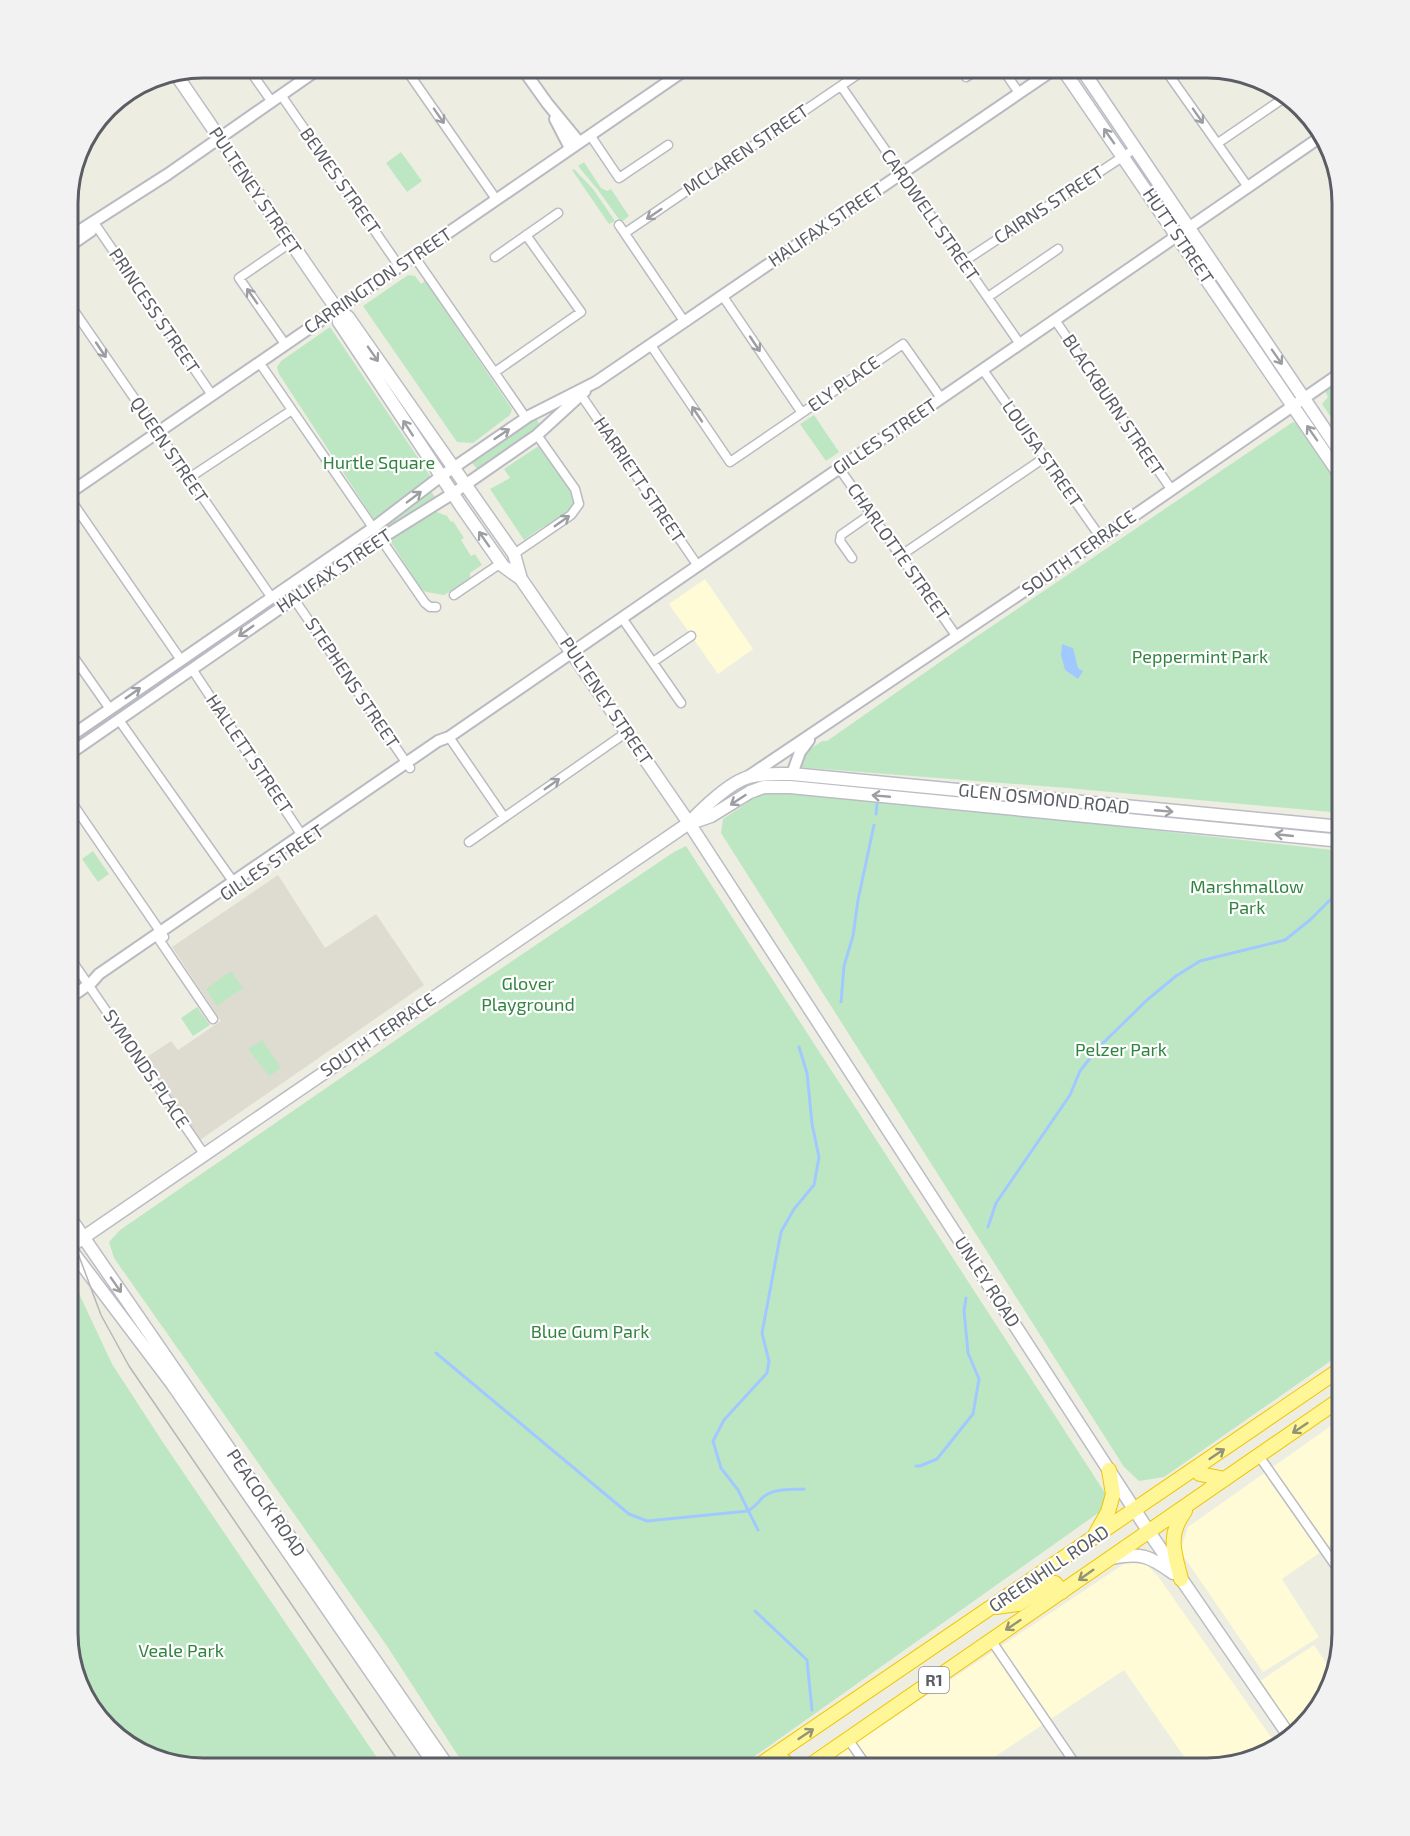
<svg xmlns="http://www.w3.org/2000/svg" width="1410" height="1836" font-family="'Exo 2',sans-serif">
<rect width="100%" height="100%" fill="#eeede2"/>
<path fill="#fffbd6" d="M705 579 753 649 718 674 669 604Z
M1342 1418V1537L1282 1579 1319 1637 1263 1672 1180 1551 1188 1527Z
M1130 1560H1139L1146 1564 1157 1575 1278 1747 1207 1768H1192L1124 1670 978 1768H818Z
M1314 1645 1332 1672 1324 1700 1295 1732 1260 1681Z"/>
<path fill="#dedcd1" d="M278 875 325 948 376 914 424 985 200 1140 144 1059 171 1041 178 1050 221 1021 172 947Z"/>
<path fill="#bde7c3" d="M401 152 422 181 407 192 386 163Z
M584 162 601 188 607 191 611 189 629 216 621 222 598 190 578 166Z
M574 169 593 189 615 221 609 224 572 170Z
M408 275 415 276 421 284 425 281 512 409 510 415 473 443 457 442 363 306Z
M330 327 431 477 376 519 373 518 279 374 277 367 281 361Z
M1342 381V434L1322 404 1328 397 1324 389 1333 383Z
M814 415 839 452 826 461 800 424Z
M536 418 540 425 477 469 469 459 508 432Z
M1293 422 1300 424 1342 485V813L1067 788 797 767 799 757 822 741H827L970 641Z
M540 445C548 458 584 496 571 510 565 517 555 522 548 527L544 526 524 540 490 489 510 478 504 469Z
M430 490 438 501 382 532 380 529Z
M434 511 447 516 451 522 453 521 464 538 461 540 471 556 475 554 482 565 470 573V579L444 595 426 592 421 589 389 539Z
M791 790 1342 851V1353L1164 1477 1139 1481 1124 1467 721 833 723 819 759 795Z
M686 846 1107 1496 1101 1511 738 1768H466L387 1646 114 1258 109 1242 120 1230 435 1013 674 852Z
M93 851 109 874 98 882 82 859Z
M231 971 243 988 217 1006 206 989Z
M197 1007 210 1025 193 1036 181 1018Z
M262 1040 281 1068 269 1076 248 1049Z
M70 1279 75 1285 112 1364 166 1447 384 1768H203L136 1750 90 1708 68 1633V1280Z"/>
<path fill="#a1c9ff" d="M1062 644 1073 648 1078 668 1083 671 1078 679 1065 670 1061 655Z"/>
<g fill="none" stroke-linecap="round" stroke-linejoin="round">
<path stroke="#a1c9ff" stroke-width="3" d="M876 814 877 804
M841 1002 844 966 853 936 858 900 874 825
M988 1227 996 1203 1070 1095 1080 1071 1098 1048 1147 1000 1176 976 1200 961 1285 940 1310 920 1342 888
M436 1353 629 1514 647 1521 748 1511C755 1507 757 1504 762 1498 773 1488 791 1490 804 1489
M916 1466H920L937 1459 973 1414 979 1379 968 1353 964 1311 966 1298
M758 1530 738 1490 721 1468 713 1441 724 1420 767 1373 769 1361 762 1333 781 1232 794 1209 814 1185 819 1157 812 1124 807 1073 799 1047
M755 1611 807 1660 812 1710"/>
<g stroke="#babbc2" stroke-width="11">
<path id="minor" d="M248 68 272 102
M405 68 496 199
M1002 68 1019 93
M1164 68 1248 187
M966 77 980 68
M841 86 1020 344
M281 95 399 266
M590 135 619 178 668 145
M1218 143 1281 100 1282 94 1279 89
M619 225 684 321
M97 227 212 395
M625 233 867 68
M414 256 526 418
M495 257 558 213
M963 262 1136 148
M722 295 802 413
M988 297 1058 249
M68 302 272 598
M1055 320 1171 489
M285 344 239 278 290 243
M650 344 730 462 903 344 941 398
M259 362 425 603 430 607H436
M983 370 1101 538
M495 372 581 312 526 235
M581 395 698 566
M839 468 957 637
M189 478 292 410
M68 496 181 660
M514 554 571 515 579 504 575 489 537 435
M900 556 1044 458
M852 558 840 541 841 535 871 514
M454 595 501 563
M294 599 410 768
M622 618 681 703
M68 649 110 709
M653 662 691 636
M192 669 305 840
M119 720 237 887
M449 737 504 817
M68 797 164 937
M469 842 627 732
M156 935 213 1019
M68 955 204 1154
M1259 1456 1342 1575
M991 1640 1078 1768
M848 1739 868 1768"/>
</g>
<g stroke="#babbc2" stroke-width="14">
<path id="tertiary" d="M522 68 547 103 579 142
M555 119 570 148
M68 238 168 174 320 68
M68 247 91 231
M68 494 688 68
M68 738 373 528 440 477 529 416 596 382 1056 68
M68 755 380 539 452 494 537 435 585 391
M792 774 800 752 809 740
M749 776 1051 573 1342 372
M68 999 91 983 99 974 438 741 449 737 1322 136"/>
</g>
<g stroke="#bbbdc4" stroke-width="15">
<path id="secondary" d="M1062 68 1342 478
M1081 68 1342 455
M175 73 327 295 337 309 348 317 514 554 521 579
M337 309 339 322 461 506 503 566 521 579 689 823 1149 1532 1290 1737
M691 823 711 816 750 792 764 787H790L1342 841
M68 1215 449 1768
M68 1246 173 1385 437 1768
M68 1248 689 823C703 808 730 782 749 777 763 773 778 774 792 774L1342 827
M1112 1558C1140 1552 1150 1556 1173 1573"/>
</g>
<g stroke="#f0c500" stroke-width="16">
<path id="trunk" d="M1198 1467 1200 1474 1225 1479
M1095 1535 1108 1512 1113 1494 1109 1470
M1181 1579C1174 1552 1167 1535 1185 1511
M996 1607 1018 1604 1049 1584 1055 1583 1062 1592
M755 1768 1342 1368
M766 1768 784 1761 790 1766 789 1768
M806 1768 1342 1398"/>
</g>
<use href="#minor" stroke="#fff" stroke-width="8"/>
<use href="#tertiary" stroke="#fff" stroke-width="10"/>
<use href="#secondary" stroke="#fff" stroke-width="12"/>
<use href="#trunk" stroke="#fff797" stroke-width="14"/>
<path stroke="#b6b6b7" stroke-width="1.5" d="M68 1231 79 1256 101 1315 129 1366 403 1768"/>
</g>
<defs><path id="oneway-shaft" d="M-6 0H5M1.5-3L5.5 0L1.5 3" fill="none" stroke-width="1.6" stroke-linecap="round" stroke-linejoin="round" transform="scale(1.5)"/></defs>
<g stroke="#9c9ea2">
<use href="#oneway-shaft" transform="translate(439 116) rotate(55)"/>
<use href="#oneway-shaft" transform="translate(1198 116) rotate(55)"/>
<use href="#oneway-shaft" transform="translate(1109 136) rotate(-125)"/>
<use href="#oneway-shaft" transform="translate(654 214) rotate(146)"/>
<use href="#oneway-shaft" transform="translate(252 296) rotate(-125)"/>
<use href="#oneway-shaft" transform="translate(755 344) rotate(56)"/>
<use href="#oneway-shaft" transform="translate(101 350) rotate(56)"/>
<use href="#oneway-shaft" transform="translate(373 354) rotate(55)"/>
<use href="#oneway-shaft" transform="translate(1277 357) rotate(55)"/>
<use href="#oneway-shaft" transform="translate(697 414) rotate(-124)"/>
<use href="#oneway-shaft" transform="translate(408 428) rotate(-123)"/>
<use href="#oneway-shaft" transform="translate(1312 433) rotate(-125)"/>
<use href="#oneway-shaft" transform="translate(502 434) rotate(-34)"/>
<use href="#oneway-shaft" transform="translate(414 497) rotate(-37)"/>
<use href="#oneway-shaft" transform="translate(562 521) rotate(-35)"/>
<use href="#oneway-shaft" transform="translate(484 539) rotate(-125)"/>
<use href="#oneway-shaft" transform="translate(246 631) rotate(145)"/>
<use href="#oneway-shaft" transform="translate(133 693) rotate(-35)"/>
<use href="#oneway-shaft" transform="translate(552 784) rotate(-35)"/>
<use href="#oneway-shaft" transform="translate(881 796) rotate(-175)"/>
<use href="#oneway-shaft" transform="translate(738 800) rotate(147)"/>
<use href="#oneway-shaft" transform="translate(1164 811) rotate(5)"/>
<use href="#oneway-shaft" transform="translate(1284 835) rotate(-174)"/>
<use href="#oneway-shaft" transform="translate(116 1285) rotate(55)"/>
</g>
<g stroke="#949376">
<use href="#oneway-shaft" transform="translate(1300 1428) rotate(146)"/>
<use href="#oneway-shaft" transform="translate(1217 1454) rotate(-34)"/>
<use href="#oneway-shaft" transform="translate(1086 1575) rotate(145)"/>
<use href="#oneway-shaft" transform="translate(1013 1625) rotate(146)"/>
<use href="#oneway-shaft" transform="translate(806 1734) rotate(-34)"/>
</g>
<g text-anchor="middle" stroke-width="4.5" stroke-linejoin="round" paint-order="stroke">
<rect fill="#fff" stroke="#8c8e92" stroke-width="1.5" x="919" y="1667" width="30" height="26" rx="4.5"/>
<g font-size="16" font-weight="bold" fill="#5a5d64">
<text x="934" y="1686">R1</text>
</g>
<g font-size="18" fill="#5a5d64" stroke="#fff">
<text transform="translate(746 150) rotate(-34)" y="6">MCLAREN STREET</text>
<text transform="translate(340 181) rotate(55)" y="6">BEWES STREET</text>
<text transform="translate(255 191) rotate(56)" y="6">PULTENEY STREET</text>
<text transform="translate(1049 205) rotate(-33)" y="6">CAIRNS STREET</text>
<text transform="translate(930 215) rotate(55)" y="6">CARDWELL STREET</text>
<text transform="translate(826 225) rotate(-34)" y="6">HALIFAX STREET</text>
<text transform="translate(1178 236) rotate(56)" y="6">HUTT STREET</text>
<text transform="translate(378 281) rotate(-34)" y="6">CARRINGTON STREET</text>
<text transform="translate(154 311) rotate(56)" y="6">PRINCESS STREET</text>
<text transform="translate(844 384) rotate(-35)" y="6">ELY PLACE</text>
<text transform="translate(1113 405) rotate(56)" y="6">BLACKBURN STREET</text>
<text transform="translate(885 437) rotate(-34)" y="6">GILLES STREET</text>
<text transform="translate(169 450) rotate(56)" y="6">QUEEN STREET</text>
<text transform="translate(1042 454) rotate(55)" y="6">LOUISA STREET</text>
<text transform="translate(639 480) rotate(56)" y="6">HARRIETT STREET</text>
<text transform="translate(898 552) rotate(55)" y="6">CHARLOTTE STREET</text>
<text transform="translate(1079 553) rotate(-35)" y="6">SOUTH TERRACE</text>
<text transform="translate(334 571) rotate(-34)" y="6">HALIFAX STREET</text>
<text transform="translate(352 683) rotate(56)" y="6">STEPHENS STREET</text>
<text transform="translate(606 701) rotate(56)" y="6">PULTENEY STREET</text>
<text transform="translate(249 754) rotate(56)" y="6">HALLETT STREET</text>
<text transform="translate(1044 799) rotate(6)" y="6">GLEN OSMOND ROAD</text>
<text transform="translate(272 863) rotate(-34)" y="6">GILLES STREET</text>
<text transform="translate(378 1035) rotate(-34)" y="6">SOUTH TERRACE</text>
<text transform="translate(146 1069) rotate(56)" y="6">SYMONDS PLACE</text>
<text transform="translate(987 1282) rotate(57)" y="6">UNLEY ROAD</text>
<text transform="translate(266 1503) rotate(56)" y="6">PEACOCK ROAD</text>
<text transform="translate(1049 1569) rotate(-34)" y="6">GREENHILL ROAD</text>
</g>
<g font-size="18" fill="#318440" stroke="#fff">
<text x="379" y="469">Hurtle Square</text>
<text x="1200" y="663">Peppermint Park</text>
<text x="1247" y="893">Marshmallow<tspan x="1247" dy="21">Park</tspan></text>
<text x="528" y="990">Glover<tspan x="528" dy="21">Playground</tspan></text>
<text x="1121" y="1056">Pelzer Park</text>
<text x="590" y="1338">Blue Gum Park</text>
<text x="181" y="1657">Veale Park</text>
</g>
</g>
<path d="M0 0H1410V1836H0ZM203 78H1207A125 125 0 0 1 1332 203V1633A125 125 0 0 1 1207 1758H203A125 125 0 0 1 78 1633V203A125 125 0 0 1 203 78Z" fill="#f2f2f3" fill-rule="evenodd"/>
<path fill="none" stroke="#5a5d64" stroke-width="3" d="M203 78H1207A125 125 0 0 1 1332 203V1633A125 125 0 0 1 1207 1758H203A125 125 0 0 1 78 1633V203A125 125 0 0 1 203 78Z"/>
</svg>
